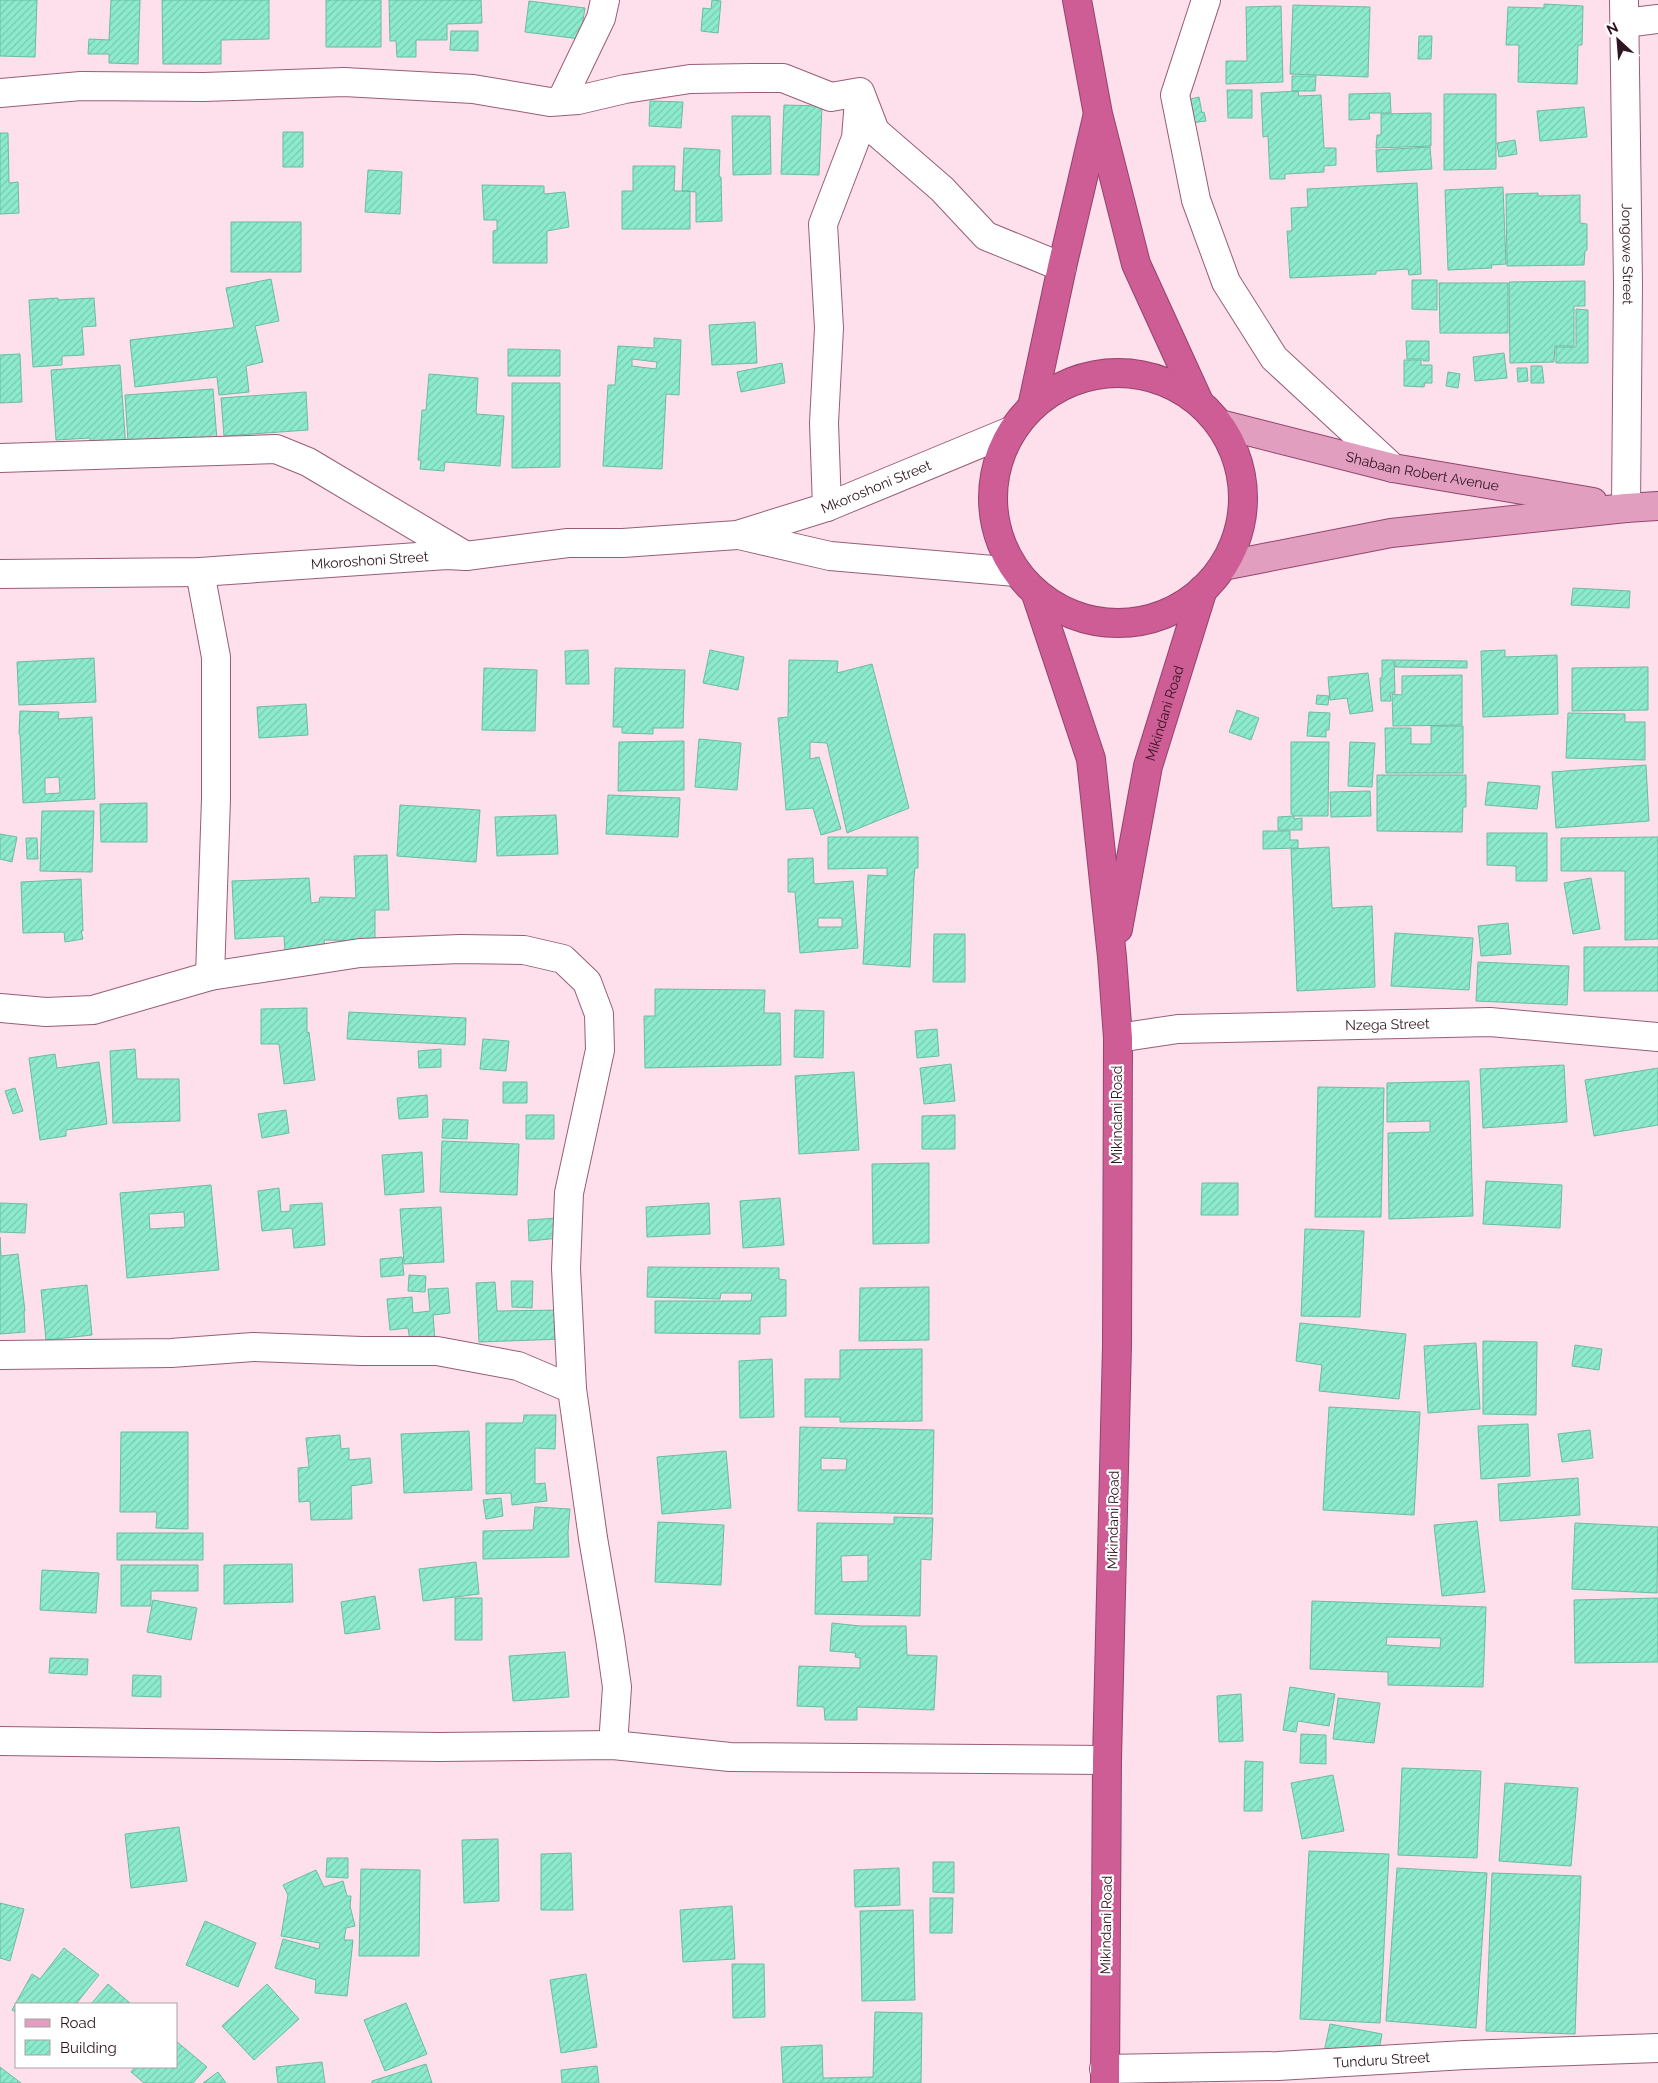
<svg xmlns="http://www.w3.org/2000/svg" width="1658" height="2083" font-family="Raleway,sans-serif">
<defs>
<pattern id="building-hatch" width="6" height="6" patternUnits="userSpaceOnUse" patternTransform="scale(1.25)"><rect width="6" height="6" fill="#8cebcd"/><path d="M-1 1l2-2M0 6l6-6M5 7l2-2" fill="none" stroke="#79c9b0"/></pattern>
</defs>
<rect width="100%" height="100%" fill="#fde0ec"/>
<path fill="url(#building-hatch)" stroke="#6cbba2" fill-rule="evenodd" d="M0 0H37L35 57 0 56Z
M111 0H140L138 64 109 63V54H88L89 39 109 40Z
M162 0H269V39L221 40V64H163Z
M326 0H381V47H326Z
M389 0H481L482 23 447 24V40H416V57H397L396 41H390Z
M712 0 721 1 718 33 701 31 703 8 711 9Z
M529 1 585 8 580 39 525 32Z
M1544 4 1583 6 1582 45H1578L1577 84 1518 82 1519 45H1506L1508 7 1544 8Z
M1293 5 1370 7 1368 77 1290 74Z
M1281 6 1283 82 1226 84V61H1247L1246 7Z
M451 31H478V51L450 50Z
M1419 36H1432L1431 59H1418Z
M1292 76H1316L1315 91H1292Z
M1227 90H1252V118H1228Z
M1298 91 1299 96 1321 95 1324 148H1336V165L1324 166V172L1285 174V179H1270L1268 136 1263 137 1261 93Z
M1390 93 1391 113H1369L1370 119 1349 120V94Z
M1444 94H1496V169L1444 170Z
M1199 97 1202 113 1204 112 1206 121 1190 123 1186 100Z
M650 101 683 102 681 128 649 126Z
M784 105 822 106 819 175 781 174Z
M1584 107 1587 137 1540 141 1537 111Z
M1431 113V146L1376 148 1377 135H1381V114Z
M732 116H770L771 174 733 175Z
M283 132H303V167H283Z
M0 133H8L9 183 18 182 19 213 0 214Z
M1515 140 1517 154 1499 157 1497 143Z
M1430 147 1432 169 1377 172 1376 150Z
M684 148 720 150 719 177H721L722 221 696 222V192L682 191Z
M633 166H675L674 191H690V229H622V191H633Z
M368 170 402 172 400 214 365 212Z
M1417 183 1421 274 1409 275 1408 269 1376 271V274L1290 278 1287 231H1292L1291 208 1308 207 1307 189Z
M482 185 544 186V194L565 192 569 227 547 231V263H493V231L497 230V220H484Z
M1503 187 1506 264 1491 265 1492 268 1448 270 1445 190Z
M1538 193V196L1580 195V223L1587 224V250L1585 251 1584 265 1507 266 1506 194Z
M231 222H301V272H231Z
M271 279 279 321 255 326 263 362 246 366 249 392 219 395 217 377 135 387 130 340 232 328 234 327 226 288Z
M1412 280H1437V310L1412 309Z
M1585 281V306H1574V346H1555L1554 362 1510 363 1509 282Z
M1439 283H1508V333H1440Z
M58 298V300L94 298 96 326 82 327 84 355 62 356V365L33 367 29 300Z
M1576 309 1588 310V363H1556V347H1576Z
M755 322 757 363 712 365 709 325Z
M654 338 681 340 679 395 666 394 662 469 603 466 608 385H615L618 346 654 348ZM632 359 657 362 656 369 632 366Z
M1406 341H1429V361H1423V359H1407Z
M508 349 560 350V376H508Z
M1504 353 1507 378 1475 381 1473 357Z
M20 354 22 402 0 403V355Z
M1404 360H1421V365H1432V383H1425L1424 387 1404 386Z
M782 363 785 383 741 392 737 372Z
M120 365 126 449 91 450 90 438 56 440 51 370Z
M1531 366H1542L1544 383H1531Z
M1517 368H1527L1528 381 1518 382Z
M1448 372 1460 374 1458 388 1446 386Z
M429 374 478 378 476 414 504 416 500 466 445 462 444 471 420 469 421 460H418L422 410H426Z
M512 383H560V467L512 468Z
M213 389 217 440 129 457 125 395Z
M306 392 308 430 224 436 221 398Z
M1573 588 1630 591 1629 608 1571 605Z
M588 650 589 684H566L565 651Z
M710 650 744 657 738 690 703 683Z
M1505 650V657L1557 655 1558 714 1483 717 1481 651Z
M94 658 96 702 19 705 17 662Z
M789 660 838 661 837 673 872 664 909 808 847 833 827 743 810 742V759L819 757 841 829 821 835 813 808 786 810 778 718 788 717Z
M1382 660H1394L1395 693H1390L1391 701H1381L1380 678H1382Z
M1395 660 1467 661V668L1395 667Z
M1648 667V710L1572 711V668Z
M484 668 537 670 535 731 482 730Z
M615 668 685 670 683 728H653V734L622 733V727H613Z
M1368 673 1373 711 1350 714 1347 698 1330 700 1328 677Z
M1462 675V725L1393 726 1392 694 1402 695V676Z
M1317 695 1329 696 1328 705 1316 704Z
M306 704 308 735 259 738 257 707Z
M1237 710 1259 718 1251 740 1229 732Z
M20 711 59 712 58 719 92 717 95 799 23 803 20 734H19ZM59 777 60 793 45 794V778Z
M1309 712 1330 713 1329 730H1326V737L1307 736Z
M1568 713 1625 714V722H1645V760L1566 758Z
M1431 726H1463V773H1386L1385 728H1411V744H1431Z
M699 739 741 743 737 790 695 787Z
M684 741V790L618 791 619 742Z
M1291 742H1329L1328 816H1294L1291 814Z
M1350 742 1375 743 1372 787 1348 786Z
M1646 765 1649 821 1556 828 1552 772Z
M1377 775H1466V807H1463L1462 832 1377 831Z
M1488 782 1540 786 1537 809 1485 805Z
M1370 791 1371 816 1331 817 1330 792Z
M608 795 680 798 678 837 606 834Z
M147 803V842H101L100 804Z
M400 805 480 810 476 862 397 856Z
M42 811H94L92 872 40 871Z
M556 815 558 854 497 856 495 817Z
M1294 816V819L1302 818V830H1278V817Z
M1263 831H1290V840H1298V848L1263 849Z
M1487 833H1547V881H1516V866L1487 865Z
M0 834 17 837 12 862 0 859Z
M828 837H918V868H915L914 878 910 967 863 964 868 875 887 876V868L828 869Z
M1658 837V939L1625 940V871H1561V838Z
M26 838H37L38 859H27Z
M1329 847 1332 908 1372 906 1375 987 1297 991 1291 849Z
M387 855 389 910H375V941L324 940 325 947 285 952 284 936 235 939 232 881 309 878 311 903 319 902 320 897 356 898 354 856Z
M813 858 814 884 853 881 858 948 800 953 795 892H788V859ZM818 918H842V927H818Z
M1591 878 1600 929 1573 934 1564 883Z
M81 879 83 931H81L83 939 65 942 64 932 23 933 21 882Z
M1508 923 1511 954 1481 956 1478 926Z
M1395 933 1473 938 1469 990 1391 986Z
M934 934H965V982H933Z
M1584 947H1658V991H1584Z
M1478 962 1569 966 1567 1005 1476 1001Z
M655 989 765 990 764 1013H780L781 1065 645 1068 644 1016H655Z
M307 1008V1033L309 1032 315 1080 284 1084 279 1044H261V1009Z
M795 1010 824 1011 823 1058 794 1057Z
M349 1012 466 1018 465 1045 347 1039Z
M937 1029 939 1056 917 1058 915 1031Z
M483 1039 509 1041 506 1071 480 1069Z
M135 1049 137 1079H179L180 1121 113 1123 110 1051Z
M441 1049V1067L419 1068 418 1051Z
M55 1054 57 1068 99 1062 107 1124 66 1130V1136L40 1140 29 1058Z
M951 1064 955 1101 924 1104 920 1068Z
M1564 1065 1567 1122 1483 1128 1480 1069Z
M1658 1068V1125L1594 1136 1585 1080Z
M854 1072 859 1150 799 1154 795 1076Z
M1469 1081 1473 1216 1389 1219 1388 1133 1430 1132V1121L1387 1122V1083Z
M503 1082H527V1103H503Z
M1318 1087 1384 1088 1381 1217H1315Z
M15 1088 23 1111 13 1114 5 1091Z
M427 1095 428 1117 399 1119 397 1098Z
M286 1110 289 1133 262 1138 258 1114Z
M526 1115H554V1139H526Z
M955 1115V1149H922V1116Z
M443 1119 468 1120 467 1139 442 1138Z
M442 1141 519 1144 517 1195 440 1192Z
M422 1152 424 1192 385 1195 382 1155Z
M929 1163V1243L873 1244 872 1164Z
M1486 1181 1562 1185 1560 1228 1483 1224Z
M1202 1183H1238V1215H1201Z
M211 1185 219 1270 127 1278 120 1193ZM184 1212 185 1227 150 1229 149 1214Z
M279 1188 281 1212 290 1211V1205L322 1203 325 1245 294 1248 292 1228 262 1231 258 1191Z
M780 1198 784 1245 743 1248 740 1201Z
M0 1203 27 1204 25 1233 0 1232Z
M709 1203 710 1234 647 1237 646 1207Z
M441 1207 444 1262 404 1264 400 1209Z
M558 1218 560 1238 529 1241 528 1220Z
M1305 1229 1364 1231 1360 1317 1301 1316Z
M0 1237 1 1256 18 1254 25 1311H24L25 1332 0 1334Z
M402 1257 404 1275 381 1277 380 1259Z
M648 1267 779 1268V1279L786 1280V1316L760 1317V1334L655 1333V1301H751L752 1293H721L720 1299 647 1297Z
M409 1275 426 1276 425 1292 408 1291Z
M511 1281H533L532 1308 512 1307Z
M495 1282 497 1311 562 1310 563 1339 479 1342 476 1283Z
M87 1285 92 1335 46 1340 41 1290Z
M929 1287V1340L859 1341 860 1288Z
M448 1288 450 1313 433 1315 435 1340 410 1342 408 1328 390 1330 387 1299 412 1297 413 1313 430 1311 428 1289Z
M1300 1323 1406 1334 1399 1399 1319 1391 1322 1365 1296 1361Z
M1483 1341 1537 1342 1536 1415 1483 1414Z
M1476 1343 1480 1409 1428 1413 1424 1346Z
M1575 1345 1602 1349 1599 1370 1572 1366Z
M922 1349V1421L840 1422V1417H805V1379H840V1350Z
M772 1359 774 1417 740 1418 739 1361Z
M1329 1407 1420 1412 1414 1515 1323 1510Z
M524 1415H556L555 1449 535 1448V1484L545 1483 547 1501 512 1505 511 1493 486 1494V1423H523Z
M1528 1424 1530 1476 1481 1479 1478 1426Z
M800 1427 934 1430 932 1514 798 1511ZM821 1458 847 1459 846 1470H821Z
M1590 1430 1593 1458 1562 1462 1558 1434Z
M469 1431 472 1490 404 1493 401 1434Z
M121 1432H188V1529L156 1528 157 1512H120Z
M340 1435 341 1449 349 1448V1460L370 1458 372 1483 351 1486 352 1519 311 1520 310 1501 299 1502 298 1468 309 1467 306 1438Z
M726 1451 731 1508 662 1514 657 1457Z
M1578 1478 1580 1515 1500 1521 1498 1484Z
M501 1498 503 1516 486 1519 483 1500Z
M535 1507 570 1509 568 1532 569 1557 483 1559V1531L533 1530Z
M894 1517 933 1518 931 1560 921 1559 920 1616 815 1614 817 1523 894 1524ZM868 1555V1581L842 1582 841 1556Z
M1477 1521 1485 1592 1442 1596 1434 1525Z
M658 1522 724 1525 721 1585 655 1582Z
M1575 1523 1658 1527 1657 1593 1572 1589Z
M117 1533H203V1560H117Z
M476 1562 479 1594 423 1601 419 1569Z
M292 1564 293 1602 224 1604V1565Z
M121 1565H198V1591H151V1606H121Z
M42 1570 99 1573 96 1613 40 1610Z
M375 1596 380 1629 345 1634 341 1602Z
M455 1598H482V1640H455Z
M1658 1598V1662L1575 1663 1574 1600Z
M153 1600 197 1608 191 1640 147 1632Z
M1312 1601 1486 1607 1483 1687 1388 1685V1672L1310 1669ZM1387 1637 1441 1638 1440 1648 1386 1645Z
M832 1623 860 1626H906L907 1655 937 1656 934 1710 857 1707V1720H825L824 1707 797 1706 799 1666 860 1668V1658L855 1657 856 1653 830 1651Z
M565 1652 569 1697 513 1701 509 1656Z
M50 1658 88 1659 87 1675 49 1673Z
M133 1675 161 1676V1697L132 1696Z
M1290 1687 1335 1694 1329 1726 1298 1721 1296 1732 1283 1730Z
M1241 1694 1243 1741 1219 1742 1217 1696Z
M1338 1698 1380 1703 1374 1743 1333 1739Z
M1301 1734 1326 1735V1764L1300 1763Z
M1245 1761 1263 1762 1262 1811H1244Z
M1402 1768 1481 1771 1477 1858 1398 1855Z
M1333 1775 1344 1831 1302 1839 1291 1783Z
M1505 1783 1578 1788 1571 1866 1499 1861Z
M179 1827 187 1881 131 1888 125 1834Z
M498 1839 499 1901 464 1903 462 1840Z
M1309 1851 1389 1854 1380 2023 1300 2019Z
M571 1853 573 1910H541V1854Z
M327 1858H348V1878L326 1877Z
M933 1862H954V1893L933 1892Z
M899 1868 900 1905 855 1907 854 1870Z
M1397 1868 1487 1873 1476 2028 1386 2021Z
M361 1869 420 1870 419 1956H359Z
M316 1870 324 1887 343 1881 347 1896H351L350 1906 355 1926 346 1928 344 1940H353L347 1996 315 1993 316 1980 275 1968 283 1939 319 1949 320 1943 281 1936 288 1895 283 1885Z
M1492 1873 1581 1876 1575 2034 1486 2031Z
M930 1898H953L952 1933H930Z
M0 1903 24 1909 10 1961 0 1958Z
M732 1906 735 1959 683 1962 680 1910Z
M913 1910 915 2000 862 2001 860 1911Z
M205 1921 256 1943 238 1987 186 1965Z
M64 1948 99 1975 76 2004H16V2012L12 2010 32 1974 40 1979Z
M732 1964H764L765 2017 733 2018Z
M586 1974 597 2047 561 2053 550 1980Z
M108 1984 131 2004H91Z
M267 1984 299 2019 254 2060 222 2026Z
M406 2003 427 2054 385 2071 364 2020Z
M875 2012 922 2013 921 2083H783L781 2047 822 2045 823 2078 873 2077Z
M1330 2024 1382 2034 1375 2072 1322 2061Z
M176 2041 207 2067 193 2083H144L131 2072 135 2067H176Z
M322 2062 325 2083H278L276 2067Z
M426 2064 432 2083H372V2081Z
M597 2066 599 2083H562L561 2070Z
M0 2067 21 2083H0Z
M218 2072 226 2083H203Z"/>
<g fill="none" stroke-linecap="round" stroke-linejoin="round">
<g stroke="#995d78" stroke-width="30">
<g id="minor">
<path d="M1206 0 1175 95 1196 200 1226 282 1274 358 1393 468"/>
<path id="s1" d="M1624 0 1628 284 1626 508"/>
<path d="M1625 23 1658 19"/>
<path d="M0 93 81 86 204 87 344 82 473 89 550 102 578 100 625 89 690 79 750 78H783L831 97 860 92 875 131 942 189 986 236 1062 267"/>
<path d="M561 101 601 18 605 0"/>
<path d="M0 458 276 449 308 462 466 556"/>
<path d="M827 507 824 423 829 328 823 224 856 138 859 100"/>
<path d="M739 535 830 556 1016 572"/>
<path d="M200 572 216 657V799L210 976"/>
<path id="s2" d="M0 574 200 572 447 555 466 556 568 543H623L737 535 827 507 1013 430"/>
<path d="M0 1008 46 1012 93 1010 210 976 360 953 460 949 524 950 563 959 587 982 599 1014 600 1050 569 1193 566 1268 572 1389 593 1538 610 1638 617 1687 613 1745"/>
<path id="s3" d="M1118 1038 1178 1029 1490 1022 1658 1037"/>
<path d="M0 1355 171 1353 253 1347 362 1351H437L518 1366 572 1389"/>
<path d="M0 1741 439 1747 613 1745 730 1757 1107 1760"/>
<path id="s4" d="M1104 2069 1278 2066 1465 2055 1658 2048"/>
</g>
</g>
<g stroke="#95446c" stroke-width="30">
<g id="major">
<path id="s5" d="M1220 424 1393 468 1593 502"/>
<path d="M1223 566 1391 533 1626 508 1658 506"/>
</g>
</g>
<g stroke="#95446c" stroke-width="30">
<g id="highway">
<path d="M1077 0 1098 114 1136 264 1199 402"/>
<circle cx="1118" cy="498" r="125"/>
<path d="M1032 407 1062 267 1097 118"/>
<path d="M1036 594 1091 759 1112 957 1118 1038 1117 1345 1107 1760 1105 2083"/>
<path id="s6" d="M1118 929 1148 766 1203 589"/>
</g>
</g>
<use href="#minor" stroke="#fff" stroke-width="28"/>
<use href="#major" stroke="#e19ebf" stroke-width="28"/>
<use href="#highway" stroke="#cd5d94" stroke-width="28"/>
</g>
<g text-anchor="middle" stroke-width="4.5" stroke-linejoin="round" paint-order="stroke">
<g font-size="14" fill="#2e1521" stroke="#fff">
<text dy="5" stroke="none"><textPath href="#s1" startOffset="254">Jongowe Street</textPath></text>
<text dy="5" stroke="none"><textPath href="#s5" startOffset="208">Shabaan Robert Avenue</textPath></text>
<text dy="5" stroke="none"><textPath href="#s2" startOffset="886">Mkoroshoni Street</textPath></text>
<text dy="5" stroke="none"><textPath href="#s2" startOffset="370">Mkoroshoni Street</textPath></text>
<text dy="5" stroke="none"><textPath href="#s6" startOffset="221">Mikindani Road</textPath></text>
<text dy="5" stroke="none"><textPath href="#s3" startOffset="270">Nzega Street</textPath></text>
<text transform="translate(1117 1115) rotate(-90)" y="5">Mikindani Road</text>
<text transform="translate(1113 1520) rotate(-89)" y="5">Mikindani Road</text>
<text transform="translate(1106 1925) rotate(-89)" y="5">Mikindani Road</text>
<text dy="5" stroke="none"><textPath href="#s4" startOffset="278">Tunduru Street</textPath></text>
</g>
</g>
<rect x="15" y="2003" width="162" height="65" fill="#ffffff" stroke="#aba1a6"/>
<rect x="25" y="2019" width="25" height="8" fill="#e19ebf" stroke="#aba1a6"/>
<text x="60" y="2028" font-size="15" fill="#2e1521">Road</text>
<rect x="25" y="2040" width="25" height="15" fill="url(#building-hatch)" stroke="#aba1a6"/>
<text x="60" y="2053" font-size="15" fill="#2e1521">Building</text>
<g transform="translate(1618 40) rotate(334)" stroke="#ffffff" stroke-width="4" paint-order="stroke">
<path d="M0-4L9 19L0 12L-9 19Z" fill="#2e1521"/>
<text y="-8" font-size="14" font-weight="bold" text-anchor="middle" fill="#2e1521">N</text>
</g>
</svg>
